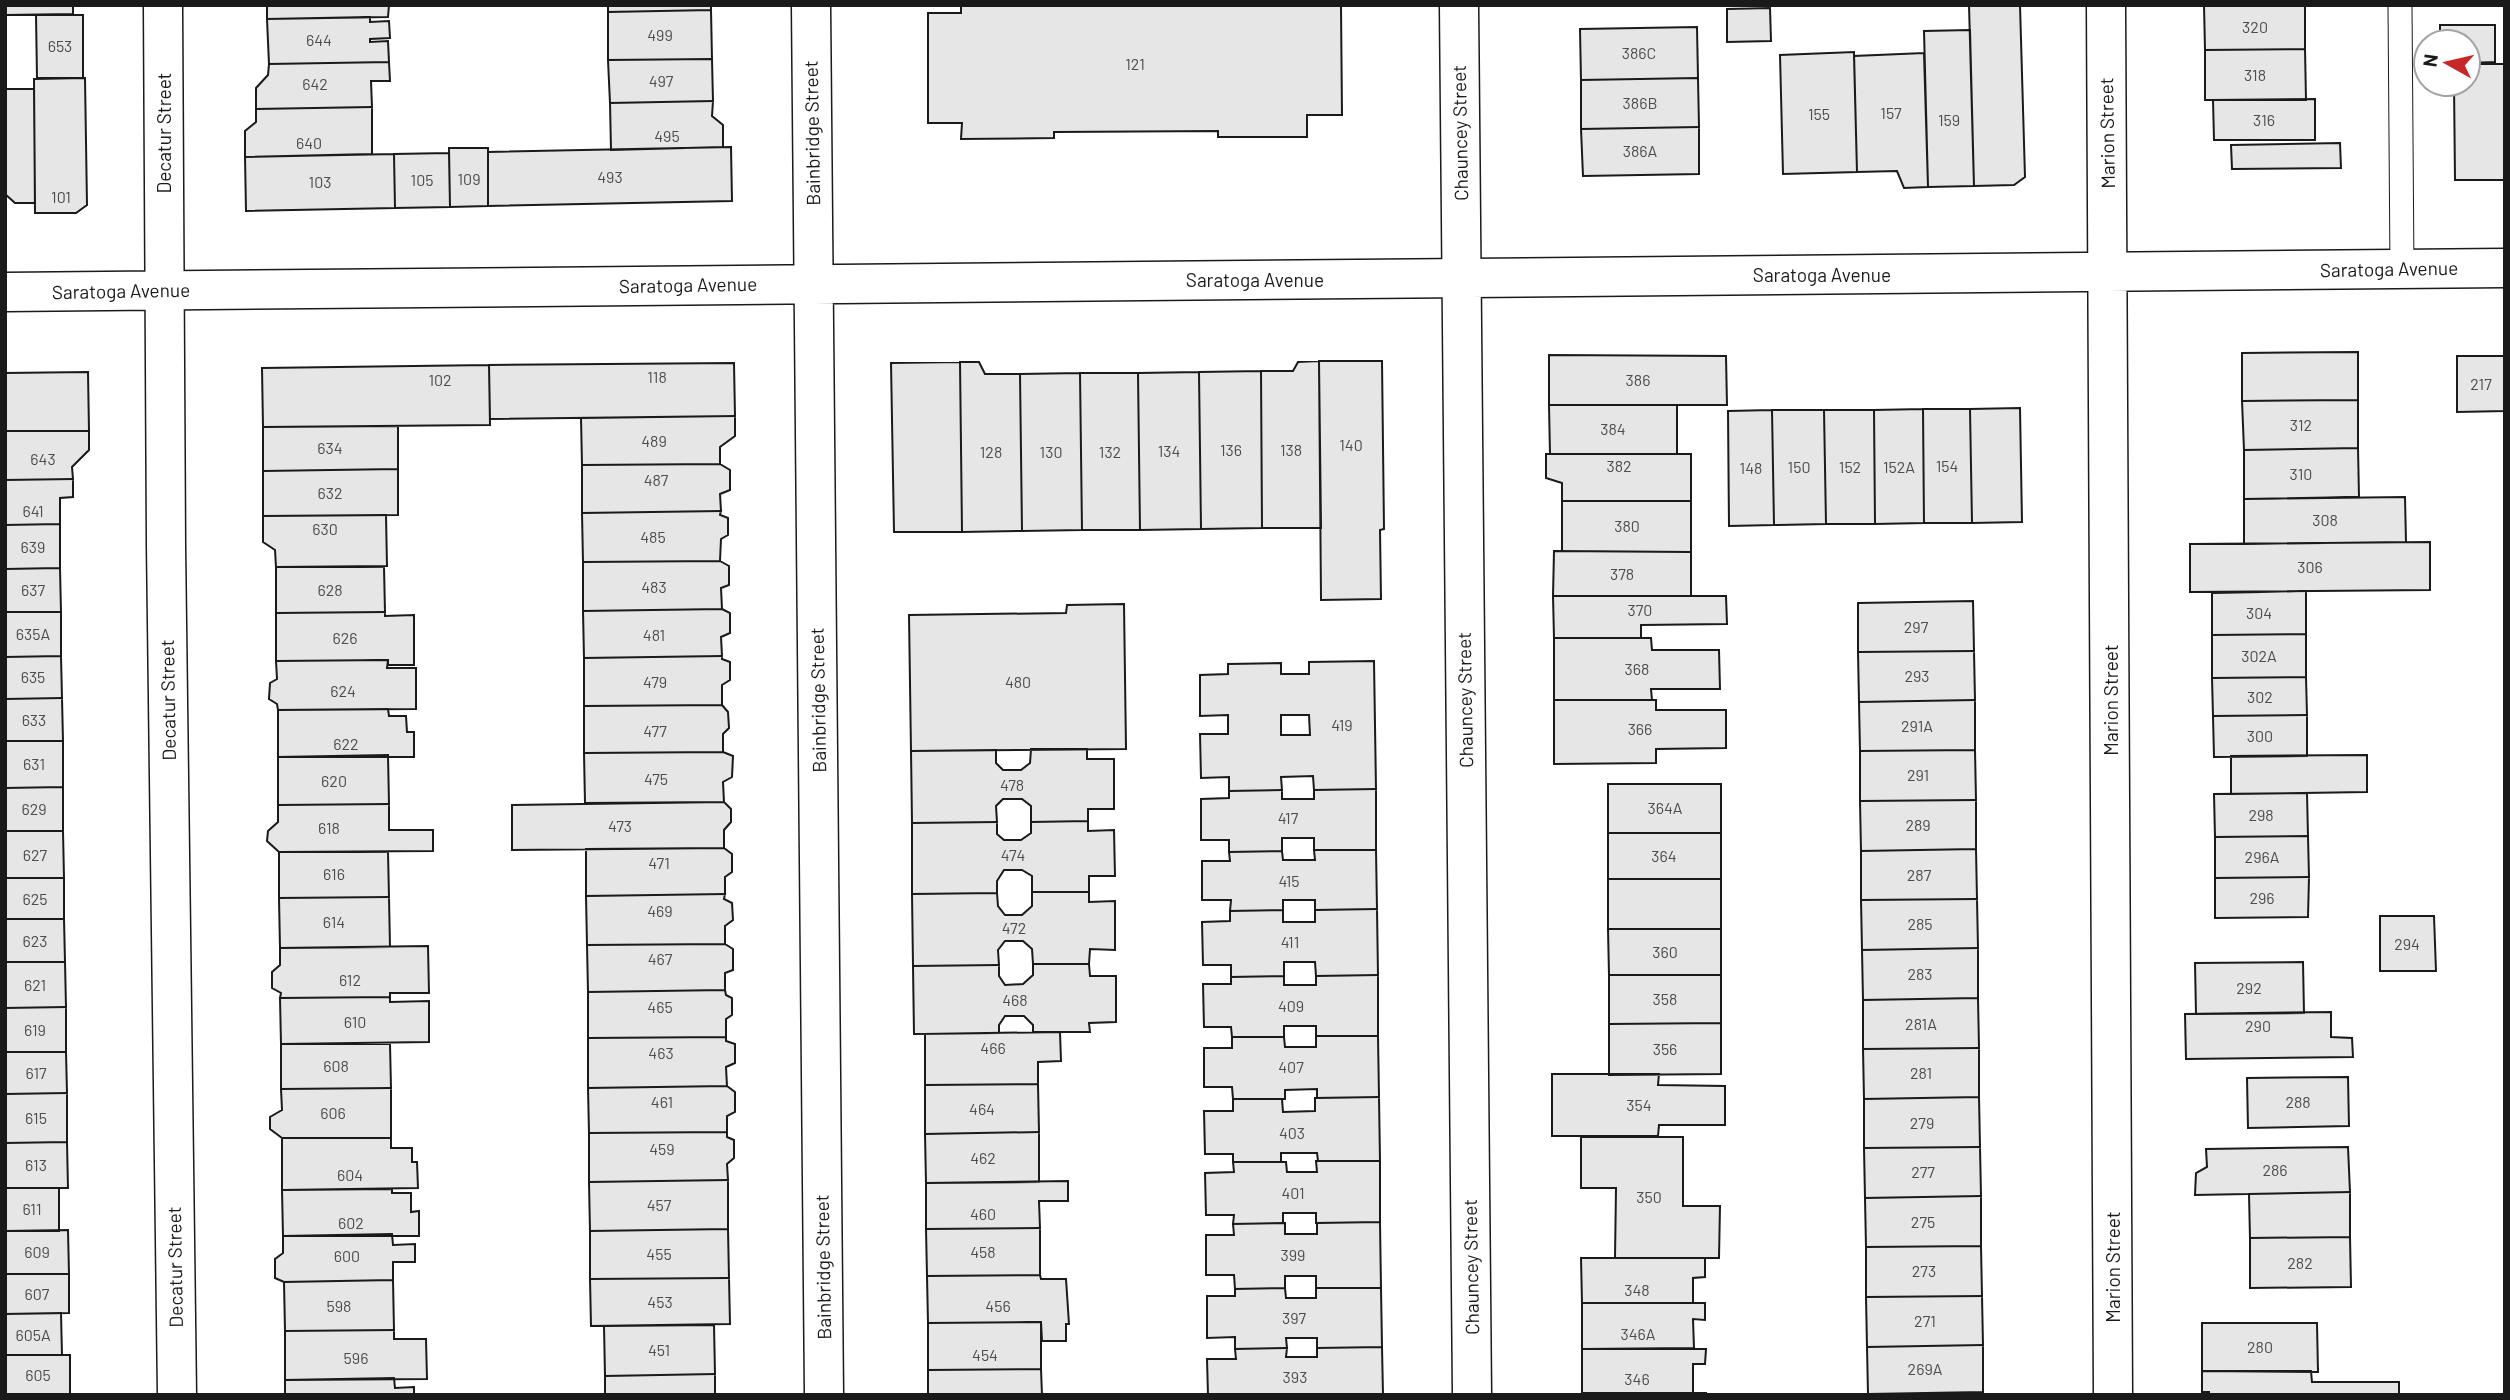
<svg xmlns="http://www.w3.org/2000/svg" width="2510" height="1400" font-family="Barlow,sans-serif">
<rect width="100%" height="100%" fill="#fff"/>
<path fill="#e6e6e6" stroke="#1a1a1a" stroke-width="2" fill-rule="evenodd" d="M5 5H73V14L5 15Z
M267 5H389L388 17 267 19Z
M608 5H711V10L608 12Z
M961 5 1341 6 1342 115H1307V137H1218V131L1054 132V138L961 139 962 123H928V13H961Z
M1969 5H2020L2025 177 2014 185 1974 186Z
M2204 5H2305V49L2205 50Z
M1770 8 1771 41 1727 42V9Z
M711 10 712 59 608 60V12Z
M36 15H83V78H37Z
M370 17V22L389 21 390 38 370 39V42L388 41 389 62 269 64 267 19Z
M2440 25H2495V62L2468 63V42H2440Z
M1697 27 1698 78 1581 80 1580 29Z
M1970 30 1974 186 1928 187 1924 31Z
M2305 49 2306 100H2205V50Z
M1854 52 1857 172 1783 174 1780 55Z
M1924 53 1928 187 1904 188 1897 171 1857 172 1854 56Z
M712 59 713 101 610 103 608 60Z
M389 62 390 81H371L372 107 256 109V88L268 75 269 64Z
M2468 64H2505V180H2455L2454 84H2468Z
M85 78 87 205 76 213H35L34 79Z
M1698 78 1699 127 1581 129V80Z
M5 89H34L35 203H15L5 194Z
M2315 99V140H2214L2213 100Z
M713 101 712 116 723 125V147L611 150 610 103Z
M372 107V154L245 157V131L256 122V109Z
M1699 127V174L1583 176 1581 129Z
M2340 143 2341 168 2232 169 2231 145Z
M731 147 732 201 488 206V152Z
M449 148H488V206L450 207Z
M449 153 450 207 395 208 394 154Z
M394 154 395 208 246 211 245 157Z
M2358 352V400L2242 401V353Z
M1549 355 1726 356 1727 405H1549Z
M2457 356H2505V411L2457 412Z
M1319 361 1321 528H1262L1261 371H1293L1298 362Z
M1319 361H1382L1384 529 1380 530 1381 599 1321 600Z
M960 362H979L985 374H1020L1022 531 962 532Z
M960 362 962 532H894L891 363Z
M734 363 735 416 490 419 489 365Z
M489 365 490 425 263 427 262 368Z
M1261 371 1262 528 1201 529 1199 372Z
M88 372 89 431H5V373Z
M1199 372 1201 529 1140 530 1138 373Z
M1080 373 1082 530 1022 531 1020 374Z
M1080 373H1138L1140 530H1082Z
M2358 400V448L2244 450 2242 401Z
M1549 405H1677V454H1550Z
M2020 408 2022 522 1972 523 1970 409Z
M1923 409 1924 523 1875 524 1874 410Z
M1923 409H1970L1972 523H1924Z
M1772 410 1774 525 1729 526 1728 411Z
M1772 410H1824L1826 524 1774 525Z
M1824 410H1874L1875 524H1826Z
M735 416V436L720 447V464L582 465 581 418Z
M398 426V469L263 471V427Z
M5 431H89V450L72 467 73 479 5 480Z
M2358 448 2359 497 2244 499V450Z
M1546 454H1691V501H1562V483L1546 478Z
M720 464 730 470V490L720 494 721 511 582 513V465Z
M398 469V515L263 516V471Z
M73 479V497L60 498V524L5 525V480Z
M2405 497 2406 542 2244 544V499Z
M1562 501H1691V552L1562 551Z
M721 511 720 515 728 518V535L721 539 720 561 583 562 582 513Z
M386 515 387 566 276 567 275 550 263 542V516Z
M60 524V568L5 569V525Z
M2430 542V590L2190 592V544Z
M1554 551 1691 552V596H1553Z
M720 561 729 566V585L721 588 722 609 583 611V562Z
M276 567H384L385 612 276 613Z
M60 568 61 612H5V569Z
M2306 591V634L2212 635V593Z
M1553 596H1726L1727 624 1641 625V638H1554Z
M1973 601 1974 651 1858 652V603Z
M1124 604 1126 749 911 751 909 615 1066 613 1067 605Z
M722 609 730 613V633L721 637 722 656 584 658 583 611Z
M5 612H61V656L5 657Z
M385 612V616L414 615V665H388V660L276 661V613Z
M2306 634V677L2212 678V635Z
M1554 638H1651L1652 650H1719L1720 689H1651L1652 700H1554Z
M1974 651 1975 700 1859 702 1858 652Z
M61 656 62 698 5 699V657Z
M722 656V659L730 662V680L722 685V705L584 706V658Z
M388 660 387 668H416V709L278 710 277 704 269 699 270 683 277 679 276 661Z
M1374 661 1376 789 1314 790 1313 776 1281 777 1282 790 1229 791V777L1201 778 1200 734H1228V715L1200 716V675L1228 674V664L1281 663V674H1309V662ZM1281 715H1309L1310 735H1281Z
M2306 677 2307 715 2213 716 2212 678Z
M62 698 63 741H5V699Z
M1554 700H1656V710H1726V748L1656 749V763L1554 764Z
M1975 700V750L1860 751 1859 702Z
M722 705 728 712 729 728 723 734V752L584 753V706Z
M388 709 389 716H406L407 732H414V757H278V710Z
M2307 715V756L2214 757 2213 716Z
M5 741H63V787L5 788Z
M1031 749H1087V759H1114V809H1088V821L1031 822V806L1022 799H1003L996 806 997 822 912 823 911 751 996 750V763L1003 770H1021L1030 763Z
M1975 750 1976 800 1860 801V751Z
M723 752 733 756 732 777 723 782 724 802 585 803 584 753Z
M388 755 389 804 278 805V757Z
M2367 755V792L2231 794V756Z
M1608 784H1721V833H1608Z
M63 787V831H5V788Z
M1376 789V850H1314V838H1282V851L1229 852V840H1201V799L1229 798V791L1282 790V799H1314V790Z
M2307 793 2308 836 2215 837 2214 794Z
M1976 800V849L1861 851 1860 801Z
M724 802 731 809V822L724 830V848L512 850V805Z
M389 804V830H433V851L279 852 267 841 268 831 278 822V805Z
M1088 821V831L1114 830 1115 876H1089V892H1032V876L1022 870H1004L997 881V893L912 894V823L997 822V834L1004 840H1021L1031 833V822Z
M5 831H63L64 878H5Z
M1608 833H1721V879H1608Z
M2308 836 2309 877 2215 878V837Z
M724 848 732 854V872L725 877V894L586 896V849Z
M1976 849 1977 899 1861 900V851Z
M1314 850H1376L1377 909 1315 910V900H1283V910L1230 911 1231 900H1202V861H1230L1229 852 1282 851 1283 860H1315Z
M279 852H388L389 897 279 898Z
M2309 877 2308 917 2215 918V878Z
M5 878H64V919H5Z
M1608 879H1721V929H1608Z
M1032 892H1089V902L1115 901V950L1090 949 1089 964H1033L1032 949 1023 941H1005L998 950 999 965 913 966 912 894 997 893 998 906 1005 915H1022L1032 906Z
M725 894 724 899 732 903 733 920 725 926V944L587 945 586 896Z
M389 897 390 947 280 948 279 898Z
M1977 899 1978 948 1862 950 1861 900Z
M1377 909 1378 975 1316 976 1315 962H1284V976L1231 977V965H1203L1202 922 1230 921V911L1283 910V922H1315V910Z
M2380 916H2434L2436 971H2380Z
M5 919H64L65 962H5Z
M1608 929H1721V975H1609Z
M725 944 733 949V970L725 973V990L588 992 587 945Z
M428 946 429 993H390V997L280 998 281 993 272 988V972L280 965V948Z
M1978 948V998L1863 1000 1862 950Z
M5 962H65L66 1007 5 1008Z
M2303 962 2304 1013 2196 1014 2195 963Z
M1033 964H1089L1090 976H1116V1022L1089 1023 1090 1032H1033V1025L1024 1016H1005L999 1025V1033L914 1034 913 966 999 965V976L1005 985 1023 984 1033 975Z
M1378 975V1036H1316V1026H1284V1037H1232L1231 1027H1204L1203 984H1231V977L1284 976V985H1316V976Z
M1609 975H1721V1023L1609 1024Z
M725 990 726 995 732 998V1015L726 1019V1037L588 1038V992Z
M390 997V1002L429 1001V1042L281 1044 280 998Z
M1978 998 1979 1048 1863 1049V1000Z
M66 1007V1052H5V1008Z
M2331 1012V1037L2352 1038 2353 1057 2186 1059 2185 1014Z
M1721 1023V1074L1609 1075V1024Z
M1060 1032 1061 1061 1038 1062V1084L925 1085V1034Z
M1316 1036H1378L1379 1097 1317 1098V1089L1285 1090V1099H1233L1232 1087H1204V1048H1232V1037H1284L1285 1047H1316Z
M726 1037V1041L735 1044V1063L726 1067 727 1086 588 1088V1038Z
M281 1044H390L391 1088 281 1089Z
M1979 1048V1097L1864 1099 1863 1049Z
M5 1052H66L67 1093 5 1094Z
M1552 1074H1659L1658 1085 1725 1086V1125H1659L1658 1136H1552Z
M2348 1077 2349 1126 2248 1128 2247 1078Z
M1038 1084 1039 1132 925 1134V1085Z
M727 1086 735 1092V1112L727 1116V1132L589 1133 588 1088Z
M391 1088V1138H282L270 1129V1117L282 1110 281 1089Z
M67 1093V1142L5 1143V1094Z
M1379 1097 1380 1161H1318L1317 1153H1281V1162H1233V1154H1205L1204 1111H1233V1099H1282L1283 1112 1315 1111V1098Z
M1979 1097 1980 1147 1864 1148V1099Z
M727 1132V1137L734 1140V1158L727 1164 728 1180 589 1182V1133Z
M1039 1132V1182L926 1183 925 1134Z
M1581 1137H1683V1206H1720L1719 1258H1615L1616 1188H1581Z
M282 1138H391V1148H412V1162H417L418 1188 282 1190Z
M67 1142 68 1188H5V1143Z
M1980 1147 1981 1196 1865 1198 1864 1148Z
M2348 1147 2350 1192 2195 1195 2196 1173 2207 1167 2206 1149Z
M1316 1161H1380V1222L1316 1223V1213H1283V1223L1233 1224 1234 1215H1206L1205 1173 1234 1172 1233 1162H1286L1287 1172H1317Z
M728 1180V1229L590 1231 589 1182Z
M1068 1181V1201H1039L1040 1228 926 1229V1183Z
M5 1188H59V1231H5Z
M392 1189V1193H411V1212L419 1211V1236H283L282 1190Z
M2350 1192V1237L2250 1238 2249 1194Z
M1981 1196V1246L1866 1247 1865 1198Z
M1380 1222 1381 1288H1316V1276H1285V1288L1235 1289 1234 1275H1206V1235H1234L1233 1224 1285 1223V1234H1317V1223Z
M1040 1228V1275L927 1276 926 1229Z
M728 1229 729 1278 590 1279V1231Z
M68 1230 69 1274H5V1231Z
M392 1234 393 1245 415 1244V1262H393V1280L284 1282 275 1278V1259L283 1253V1236Z
M2350 1237 2351 1287 2250 1288V1238Z
M1981 1246 1982 1296 1866 1297V1247Z
M1581 1258H1705V1277L1693 1278V1303H1582Z
M5 1274H69V1313L5 1314Z
M1040 1275 1041 1279H1066L1069 1324H1066V1341H1042L1041 1322 928 1323 927 1276Z
M729 1278 730 1324 591 1326 590 1279Z
M393 1280 394 1330 285 1331 284 1282Z
M1285 1288 1286 1298H1316V1288H1381L1382 1347 1317 1348V1338H1286L1287 1348 1235 1349V1337L1207 1338V1296H1235V1289Z
M1982 1296 1983 1345 1867 1347 1866 1297Z
M1582 1303H1705V1320L1693 1319 1694 1348 1582 1349Z
M61 1313 62 1355H5V1314Z
M1041 1322V1369L928 1370V1323Z
M2202 1323H2317L2318 1372 2202 1371Z
M714 1325 715 1374 605 1376 604 1326Z
M394 1330V1339H426L427 1379 285 1380V1331Z
M1983 1345V1392L1868 1394 1867 1347Z
M1382 1347 1383 1395H1208L1207 1359H1236L1235 1349 1287 1348 1286 1357H1317V1348Z
M1582 1349H1706L1705 1364H1693V1393H1582Z
M5 1355H70V1395H5Z
M1041 1369 1042 1395H928V1370Z
M2202 1371H2311L2312 1382H2399V1395H2209V1392H2202Z
M715 1374V1395H605V1376Z
M394 1378 395 1388 414 1387V1395H285V1380Z
M1983 1392V1395H1868V1394Z
M1582 1393H1706V1395H1582Z"/>
<g fill="none" stroke-linecap="round" stroke-linejoin="round">
<g stroke="#1a1a1a" stroke-width="25">
<path id="service" d="M2400 5 2402 269"/>
</g>
<g stroke="#1a1a1a" stroke-width="41">
<path id="minor" d="M163 5 166 545 177 1395
M811 5 824 1395
M1459 5 1472 1395
M2106 5 2113 1395
M5 292 2505 268"/>
</g>
<use href="#service" stroke="#fff" stroke-width="23"/>
<use href="#minor" stroke="#fff" stroke-width="38"/>
</g>
<g text-anchor="middle" stroke-width="5" stroke-linejoin="round" paint-order="stroke">
<g font-size="16" fill="#4d4d4d">
<text x="2255" y="33">320</text>
<text x="660" y="41">499</text>
<text x="319" y="46">644</text>
<text x="60" y="52">653</text>
<text x="1639" y="59">386C</text>
<text x="1135" y="70">121</text>
<text x="2255" y="81">318</text>
<text x="661" y="87">497</text>
<text x="315" y="90">642</text>
<text x="1640" y="109">386B</text>
<text x="1891" y="119">157</text>
<text x="1819" y="120">155</text>
<text x="1949" y="126">159</text>
<text x="2264" y="126">316</text>
<text x="667" y="142">495</text>
<text x="309" y="149">640</text>
<text x="1640" y="157">386A</text>
<text x="610" y="183">493</text>
<text x="469" y="185">109</text>
<text x="422" y="186">105</text>
<text x="320" y="188">103</text>
<text x="61" y="203">101</text>
<text x="657" y="383">118</text>
<text x="440" y="386">102</text>
<text x="1638" y="386">386</text>
<text x="2481" y="390">217</text>
<text x="2301" y="431">312</text>
<text x="1613" y="435">384</text>
<text x="654" y="447">489</text>
<text x="1351" y="451">140</text>
<text x="330" y="454">634</text>
<text x="1231" y="456">136</text>
<text x="1291" y="456">138</text>
<text x="1169" y="457">134</text>
<text x="991" y="458">128</text>
<text x="1051" y="458">130</text>
<text x="1110" y="458">132</text>
<text x="43" y="465">643</text>
<text x="1619" y="472">382</text>
<text x="1947" y="472">154</text>
<text x="1799" y="473">150</text>
<text x="1850" y="473">152</text>
<text x="1899" y="473">152A</text>
<text x="1751" y="474">148</text>
<text x="2301" y="480">310</text>
<text x="656" y="486">487</text>
<text x="330" y="499">632</text>
<text x="33" y="517">641</text>
<text x="2325" y="526">308</text>
<text x="1627" y="532">380</text>
<text x="325" y="535">630</text>
<text x="653" y="543">485</text>
<text x="33" y="553">639</text>
<text x="2310" y="573">306</text>
<text x="1622" y="580">378</text>
<text x="654" y="593">483</text>
<text x="33" y="596">637</text>
<text x="330" y="596">628</text>
<text x="1640" y="616">370</text>
<text x="2259" y="619">304</text>
<text x="1916" y="633">297</text>
<text x="33" y="640">635A</text>
<text x="654" y="641">481</text>
<text x="345" y="644">626</text>
<text x="2259" y="662">302A</text>
<text x="1637" y="675">368</text>
<text x="1917" y="682">293</text>
<text x="33" y="683">635</text>
<text x="655" y="688">479</text>
<text x="1018" y="688">480</text>
<text x="343" y="697">624</text>
<text x="2260" y="703">302</text>
<text x="34" y="726">633</text>
<text x="1342" y="731">419</text>
<text x="1917" y="732">291A</text>
<text x="1640" y="735">366</text>
<text x="655" y="737">477</text>
<text x="2260" y="742">300</text>
<text x="346" y="750">622</text>
<text x="34" y="770">631</text>
<text x="1918" y="781">291</text>
<text x="656" y="785">475</text>
<text x="334" y="787">620</text>
<text x="1012" y="791">478</text>
<text x="1665" y="814">364A</text>
<text x="34" y="815">629</text>
<text x="2261" y="821">298</text>
<text x="1288" y="824">417</text>
<text x="1918" y="831">289</text>
<text x="620" y="832">473</text>
<text x="329" y="834">618</text>
<text x="35" y="861">627</text>
<text x="1013" y="861">474</text>
<text x="1664" y="862">364</text>
<text x="2262" y="863">296A</text>
<text x="659" y="869">471</text>
<text x="334" y="880">616</text>
<text x="1919" y="881">287</text>
<text x="1289" y="887">415</text>
<text x="2262" y="904">296</text>
<text x="35" y="905">625</text>
<text x="660" y="917">469</text>
<text x="334" y="928">614</text>
<text x="1920" y="930">285</text>
<text x="1014" y="934">472</text>
<text x="35" y="947">623</text>
<text x="1290" y="948">411</text>
<text x="2407" y="950">294</text>
<text x="1665" y="958">360</text>
<text x="660" y="965">467</text>
<text x="1920" y="980">283</text>
<text x="350" y="986">612</text>
<text x="35" y="991">621</text>
<text x="2249" y="994">292</text>
<text x="1665" y="1005">358</text>
<text x="1015" y="1006">468</text>
<text x="1291" y="1012">409</text>
<text x="660" y="1013">465</text>
<text x="355" y="1028">610</text>
<text x="1921" y="1030">281A</text>
<text x="2258" y="1032">290</text>
<text x="35" y="1036">619</text>
<text x="993" y="1054">466</text>
<text x="1665" y="1055">356</text>
<text x="661" y="1059">463</text>
<text x="336" y="1072">608</text>
<text x="1291" y="1073">407</text>
<text x="36" y="1079">617</text>
<text x="1921" y="1079">281</text>
<text x="662" y="1108">461</text>
<text x="2298" y="1108">288</text>
<text x="1639" y="1111">354</text>
<text x="982" y="1115">464</text>
<text x="333" y="1119">606</text>
<text x="36" y="1124">615</text>
<text x="1922" y="1129">279</text>
<text x="1292" y="1139">403</text>
<text x="662" y="1155">459</text>
<text x="983" y="1164">462</text>
<text x="36" y="1171">613</text>
<text x="2275" y="1176">286</text>
<text x="1923" y="1178">277</text>
<text x="350" y="1181">604</text>
<text x="1293" y="1199">401</text>
<text x="1649" y="1203">350</text>
<text x="659" y="1211">457</text>
<text x="32" y="1215">611</text>
<text x="983" y="1220">460</text>
<text x="1923" y="1228">275</text>
<text x="351" y="1229">602</text>
<text x="37" y="1258">609</text>
<text x="983" y="1258">458</text>
<text x="659" y="1260">455</text>
<text x="1293" y="1261">399</text>
<text x="347" y="1262">600</text>
<text x="2300" y="1269">282</text>
<text x="1924" y="1277">273</text>
<text x="1637" y="1296">348</text>
<text x="37" y="1300">607</text>
<text x="660" y="1308">453</text>
<text x="339" y="1312">598</text>
<text x="998" y="1312">456</text>
<text x="1294" y="1324">397</text>
<text x="1925" y="1327">271</text>
<text x="1638" y="1340">346A</text>
<text x="33" y="1341">605A</text>
<text x="2260" y="1353">280</text>
<text x="659" y="1356">451</text>
<text x="985" y="1361">454</text>
<text x="356" y="1364">596</text>
<text x="1925" y="1375">269A</text>
<text x="38" y="1381">605</text>
<text x="1295" y="1383">393</text>
<text x="1637" y="1385">346</text>
</g>
<g font-size="19" fill="#1a1a1a" stroke="#fff">
<text transform="translate(164 133) rotate(-90)" y="7">Decatur Street</text>
<text transform="translate(812 133) rotate(-91)" y="7">Bainbridge Street</text>
<text transform="translate(1460 133) rotate(-91)" y="7">Chauncey Street</text>
<text transform="translate(2107 133) rotate(-91)" y="7">Marion Street</text>
<text transform="translate(2389 269) rotate(-1)" y="7">Saratoga Avenue</text>
<text x="1822" y="282">Saratoga Avenue</text>
<text x="1255" y="287">Saratoga Avenue</text>
<text transform="translate(688 285) rotate(-1)" y="7">Saratoga Avenue</text>
<text transform="translate(121 291) rotate(-1)" y="7">Saratoga Avenue</text>
<text transform="translate(168 700) rotate(-91)" y="7">Decatur Street</text>
<text transform="translate(818 700) rotate(-91)" y="7">Bainbridge Street</text>
<text transform="translate(1465 700) rotate(-91)" y="7">Chauncey Street</text>
<text transform="translate(2111 700) rotate(-90)" y="7">Marion Street</text>
<text transform="translate(175 1267) rotate(-91)" y="7">Decatur Street</text>
<text transform="translate(823 1267) rotate(-91)" y="7">Bainbridge Street</text>
<text transform="translate(1471 1267) rotate(-91)" y="7">Chauncey Street</text>
<text transform="translate(2113 1267) rotate(-90)" y="7">Marion Street</text>
</g>
</g>
<rect width="2510" height="1400" fill="none" stroke="#1a1a1a" stroke-width="14"/>
<g transform="translate(2447 63) rotate(278)"><circle r="33" fill="#ffffff" stroke="#a3a3a3" stroke-width="2"/>
<path d="M0-5L12 26L0 18L-12 26Z" fill="#c62828"/>
<text y="-10" font-size="19" font-weight="bold" text-anchor="middle" fill="#1a1a1a">N</text>
</g>
</svg>
